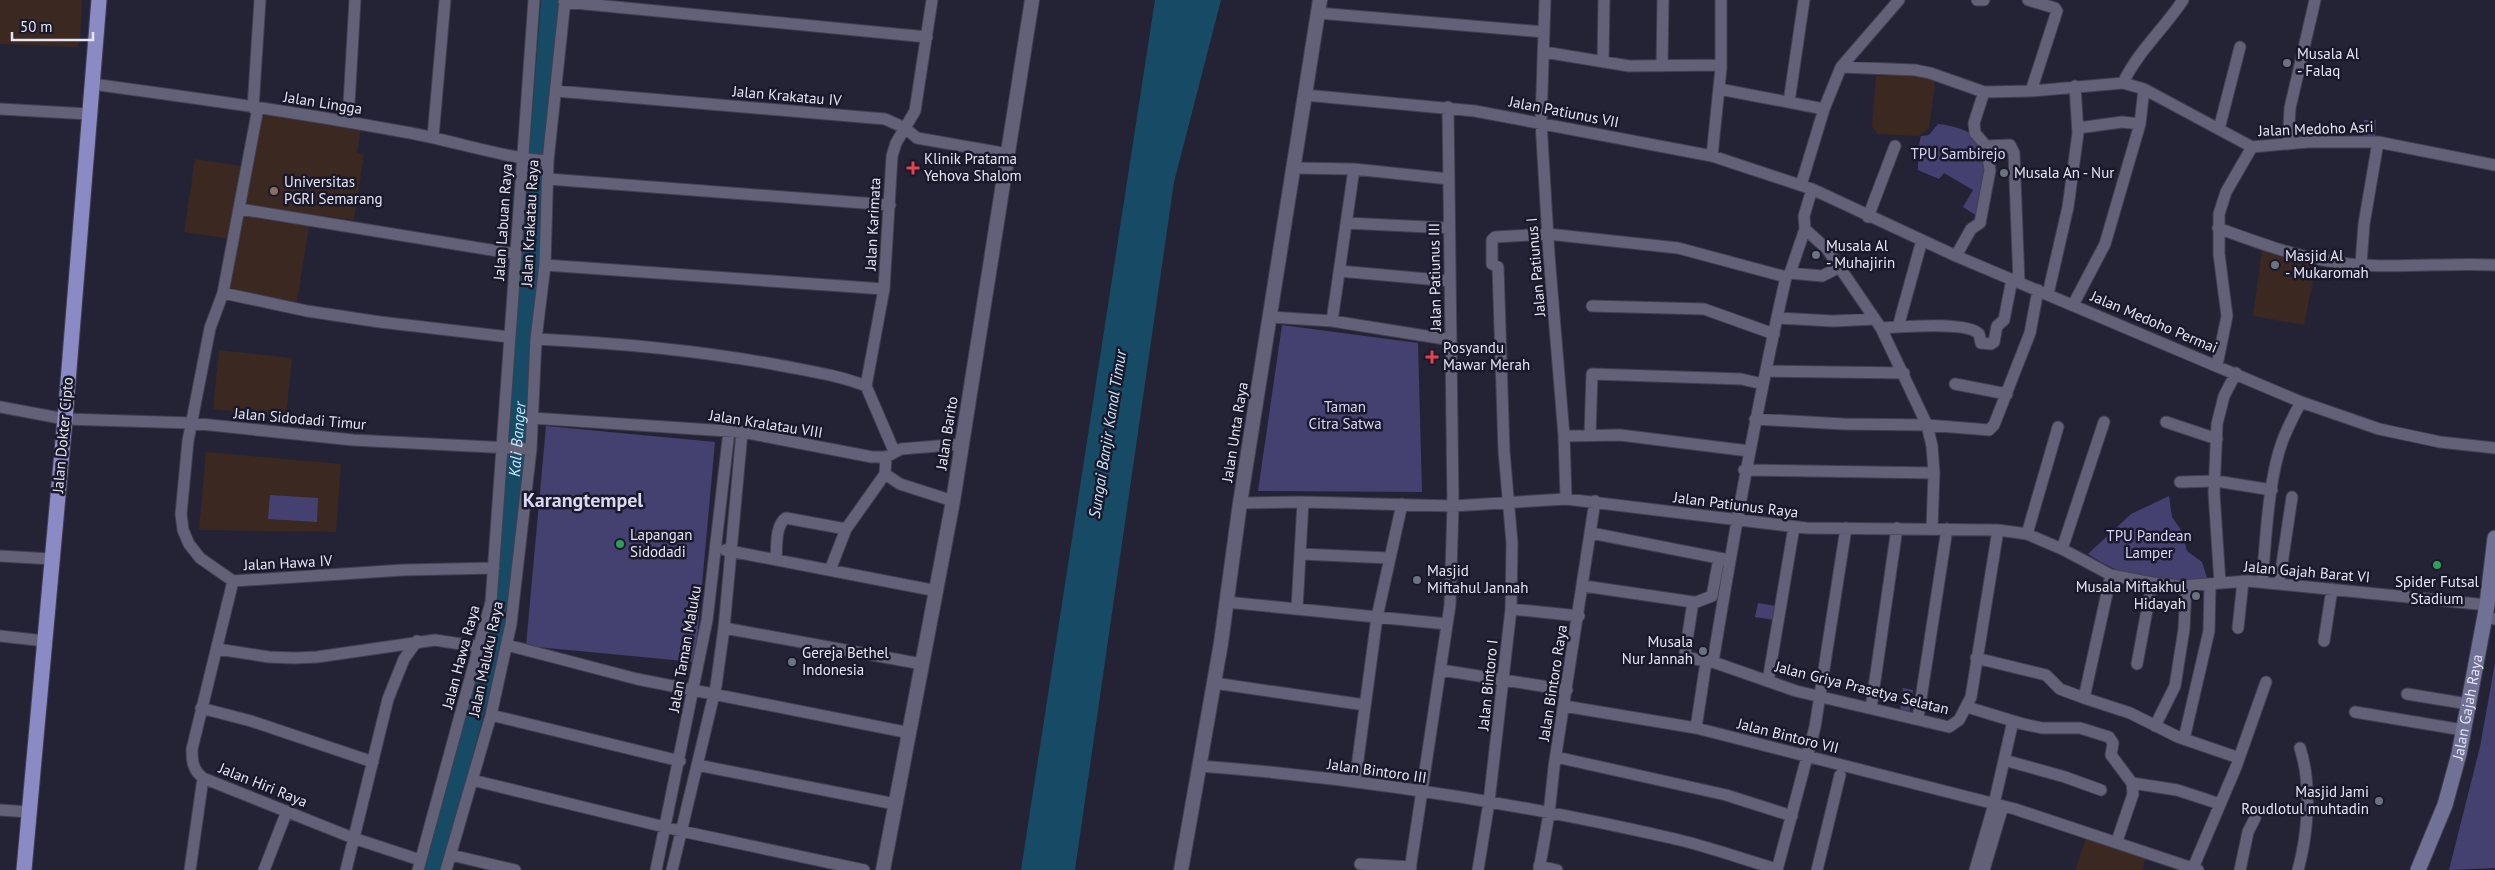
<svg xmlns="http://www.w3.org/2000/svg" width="2495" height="870" font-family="'PT Sans',sans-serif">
<rect width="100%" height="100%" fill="#242336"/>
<path fill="#3a2821" d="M0 0H82L80 40 77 47 0 44Z
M1910 71 1929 73 1935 84 1929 128 1919 136 1877 134 1872 126 1876 76H1894Z
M261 112 361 127 357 153 364 155 354 220 311 214 297 302 230 293 238 240 184 232 195 159 249 167Z
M2262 249 2317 260 2304 325 2253 316Z
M219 350 292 358 286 417 213 409Z
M206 452 341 464 336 532 199 530Z
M2087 836 2147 855 2142 870H2075Z"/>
<path fill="#44406f" d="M2364 120H2376L2375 138H2363Z
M1938 124C1994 131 1985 155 1985 201 1986 208 1985 217 1987 224L1983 228 1973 224 1977 216 1963 207 1973 190 1944 173 1939 179 1918 170V163L1923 149 1919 145 1921 136 1929 135Z
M1282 325 1418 343 1422 492 1258 491Z
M546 426 715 442 695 662 526 646Z
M270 495 318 498 317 522 268 519Z
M2169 496 2172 517 2181 530 2187 551 2202 562 2208 581C2162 585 2127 580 2088 554L2131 514Z
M1758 603 1776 606 1774 620 1755 617Z
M2495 663V868L2449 870 2480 747Z
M1903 688 1913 690 1910 711 1900 710Z"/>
<path fill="#174a64" d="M1155 0H1221L1174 182 1075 870H1021Z"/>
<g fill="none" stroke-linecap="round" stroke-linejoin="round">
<path stroke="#174a64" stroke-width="20" id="s1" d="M431 870 504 603 551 0"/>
<g stroke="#413f50" stroke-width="13">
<path id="minor" d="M1545 0 1541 122 1549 255 1564 436 1566 499
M1977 0H1984
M2028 0 2055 8 2057 11 2031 91
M564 2 927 37
M1318 13 1544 32
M1544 52 1629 66 1720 65
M1603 62 1604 0
M1662 66 1663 0
M1841 67 1915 70 1930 73 1984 92 2031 91 2123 83 2144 89 2252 147 2308 142H2378L2495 165
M2123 83C2138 51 2164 29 2183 0
M92 84C195 98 297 112 399 131 449 139 498 157 548 161
M1719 89 1824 109
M556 91 885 119 905 128 917 138 1008 154
M1305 95 1475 111 1712 156 1812 189 1956 256 2301 402 2379 429 2440 442 2495 448
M1789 102 1804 0
M253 108 260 0
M258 108 223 293 210 328 188 441 181 514 183 530 189 544 200 558 233 581 403 570 494 568
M0 109 89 114
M348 121 355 0
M2078 128 2122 122 2140 124
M2219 129 2240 47
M433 137 445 0
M2288 144 2290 108 2315 0
M1986 146 2010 145 2014 153 2019 282
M1712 156 1721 68V0
M1293 168 1354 169 1449 179
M548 179 890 205
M1801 185 1824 109 1841 67 1899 0
M240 209 516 254
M1868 217 1895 146
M1346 223 1449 228
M2218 228C2254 241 2290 255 2328 261 2382 271 2440 262 2495 265
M1805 229 1827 249 1881 328 1927 425 1932 446 1934 473 1932 528
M1956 256 1971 229 1980 223 1990 170 1986 146 1975 133 1974 123 1984 92
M2361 264 2364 224 2378 142
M545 265 884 289
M1339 271 1450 281
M1790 273 1822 276 1840 267
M223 293 307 311 380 322 509 337
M2048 294 2068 207 2078 133 2075 86
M2073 305 2105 244 2140 124 2144 89
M1592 306 1704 309 1774 334
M1270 317 1332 321 1451 340
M1777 318 1833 321 1875 319
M1332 321 1354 169
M1898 327 1922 240
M1881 328C1900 327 1967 321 1979 334L1981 343 1991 344 1994 342 1997 326 2004 320 2012 279
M536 339C618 343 697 350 778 365 808 371 838 375 866 386
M2217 365 2227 316 2219 254V214L2226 192 2252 147
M1766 371 1904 373
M1955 384 2007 394
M0 407 65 419 191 423 353 440 531 449
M532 418 742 432 872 457H886L901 449 962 444
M1755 419 1843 424 1927 425 1989 430 1994 425 2030 333 2038 290
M2166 422 2217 439
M1590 435 1592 374 1741 379 1763 384
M1564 436 1620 435 1749 451
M894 451 866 386 884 289 892 156 896 143 915 111 932 0
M1744 470 1934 473
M885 474 900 484 953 501
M2180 482 2216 481 2272 490
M1240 503 1303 502 1453 506 1566 499 1806 528 1998 530 2027 534 2062 549 2111 575 2152 583 2180 586 2248 581 2487 605
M1591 533 1729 560
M2027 534 2058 427
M2062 549 2104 422
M725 550 937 591
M1301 554 1389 558
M0 556 52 559
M776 560C777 547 775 525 786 518L846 529
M830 570 846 529 885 474 886 457
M2111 575 2084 698 2130 713 2178 737 2239 758
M233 581 192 749C192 762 193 770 203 778L353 838 420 860
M2262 582C2266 540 2268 476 2284 437 2289 425 2295 413 2301 402
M2220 583 2214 493 2217 424 2224 396 2236 373
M2279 584 2292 497
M1584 586 1693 602 1685 653 1689 658 1713 662 1796 691 1949 727 1959 720 1971 697 1998 530
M1226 602 1447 624
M1694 603 1712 596 1719 558
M1297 608 1303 502
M1511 609 1579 616
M2485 617 2495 619
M724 628 922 664
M2238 628 2243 581
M0 636 45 641
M2324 641 2332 589
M507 645 637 679 910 733
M217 649 269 657 294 658 317 657 435 640 480 647
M1976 658 2046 675 2060 689 2084 698
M1713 662C1734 533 1757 405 1786 277L1790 273 1805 229 1804 216 1812 189
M2137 664 2152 583
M1441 670 1567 690
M1768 681 1794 527
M1214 683 1365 705
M2407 694 2468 704
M1564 706 1696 728 2015 809 2198 870
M1967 707 2023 724 2042 728H2080L2109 737 2113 743 2111 755 2132 783 2133 794 2117 841
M201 708 251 721 373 762
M1871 708 1897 528
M2355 712 2463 730
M491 715 680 761
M1918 718 1947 529
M2155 726 2175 686 2184 629 2186 586
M1696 728 1706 662
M2184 739 2209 631 2210 584
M1556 757 1726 795 1792 816
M2004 760 2065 777 2101 790
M697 765 895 804
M1200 766C1358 778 1517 803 1671 838 1707 846 1742 859 1777 869
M472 780 681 831 864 870
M1355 782 1377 617 1402 504
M2132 783 2177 790 2220 804
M0 810 29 812
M451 855 515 870
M1360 864 1411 867
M1539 866 1557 870
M2193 868 2236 767 2266 682
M190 870 203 778
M264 870 287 811
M346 870 388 699 404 659 417 641
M418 870 491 602 534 0
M446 870 491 715 511 624 531 449 536 339 545 265 548 161 565 0
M656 870 707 620 729 431
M672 870 716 686 724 628 742 432
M1410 870 1450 605 1453 506 1448 107
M1478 870 1489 802 1511 609 1512 543 1504 451 1498 267 1492 264V240L1495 237 1548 234 1678 248 1786 277
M1539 870 1549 814 1554 767 1595 501
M1777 870 1815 727 1846 528
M1817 870 1840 775
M1975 870 1994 804 2013 721
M1984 870 2003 806
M2240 870 2248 832 2255 818
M2298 870C2308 833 2312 785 2300 748"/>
</g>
<g stroke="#413f50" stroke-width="16">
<path id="tertiary" d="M883 870 953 501 1032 0
M1181 870 1221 643 1240 503 1320 0"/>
</g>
<g stroke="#413f50" stroke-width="17">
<g id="secondary">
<path id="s2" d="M2418 870 2445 805 2459 754 2487 605 2495 538"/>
</g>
</g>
<g stroke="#413f50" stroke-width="17">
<path id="trunk" d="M24 870 65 419 99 0"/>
</g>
<use href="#minor" stroke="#626178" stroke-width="11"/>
<use href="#tertiary" stroke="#626178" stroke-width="14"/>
<use href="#secondary" stroke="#717095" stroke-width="15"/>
<use href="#trunk" stroke="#8b8ac5" stroke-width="15"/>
</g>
<g fill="#6b7280" stroke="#1a192c" stroke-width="2">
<circle cx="2287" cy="63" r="5"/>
<circle cx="2004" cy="173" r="5"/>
<circle cx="1816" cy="255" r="5"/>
<circle cx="2275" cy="265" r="5"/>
<circle cx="1417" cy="580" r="5"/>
<circle cx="2196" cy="596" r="5"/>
<circle cx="1703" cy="651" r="5"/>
<circle cx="792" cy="662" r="5"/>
<circle cx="2379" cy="801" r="5"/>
</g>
<g fill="#e0444e" stroke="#1a192c" stroke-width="2">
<path d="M910.5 160.5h5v5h5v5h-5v5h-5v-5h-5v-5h5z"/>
<path d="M1429.5 349.5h5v5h5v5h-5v5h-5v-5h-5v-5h5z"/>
</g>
<circle fill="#8d6e63" stroke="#1a192c" stroke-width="2" cx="274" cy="191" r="5"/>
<g fill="#2e9e5b" stroke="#1a192c" stroke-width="2">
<circle cx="620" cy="544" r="5"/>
<circle cx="2437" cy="565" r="5"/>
</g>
<g text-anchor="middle" stroke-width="5" stroke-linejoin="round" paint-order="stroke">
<g font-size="15" fill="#e6e5f3" stroke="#1a192c" text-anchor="start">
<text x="2297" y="59">Musala Al<tspan x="2297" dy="17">- Falaq</tspan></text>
<text x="924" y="164">Klinik Pratama<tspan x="924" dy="17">Yehova Shalom</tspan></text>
<text x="2014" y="178">Musala An - Nur</text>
<text x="284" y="187">Universitas<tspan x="284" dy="17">PGRI Semarang</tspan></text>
<text x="1826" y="251">Musala Al<tspan x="1826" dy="17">- Muhajirin</tspan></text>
<text x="2285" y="261">Masjid Al<tspan x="2285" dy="17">- Mukaromah</tspan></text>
<text x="1443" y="353">Posyandu<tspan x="1443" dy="17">Mawar Merah</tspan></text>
<text x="630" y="540">Lapangan<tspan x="630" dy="17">Sidodadi</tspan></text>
<text x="1427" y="576">Masjid<tspan x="1427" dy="17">Miftahul Jannah</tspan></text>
<text x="2437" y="587" text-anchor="middle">Spider Futsal<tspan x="2437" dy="17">Stadium</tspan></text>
<text x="2186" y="592" text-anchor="end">Musala Miftakhul<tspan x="2186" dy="17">Hidayah</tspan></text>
<text x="1693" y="647" text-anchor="end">Musala<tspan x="1693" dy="17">Nur Jannah</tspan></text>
<text x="802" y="658">Gereja Bethel<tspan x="802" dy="17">Indonesia</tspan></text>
<text x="2369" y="797" text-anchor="end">Masjid Jami<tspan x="2369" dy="17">Roudlotul muhtadin</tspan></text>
</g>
<g font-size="15" fill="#e6e5f3" stroke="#1a192c">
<text transform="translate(787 96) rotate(5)" y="5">Jalan Krakatau IV</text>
<text transform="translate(323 103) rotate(9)" y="5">Jalan Lingga</text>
<text transform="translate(1564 112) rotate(11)" y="5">Jalan Patiunus VII</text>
<text transform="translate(2316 129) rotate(-2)" y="5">Jalan Medoho Asri</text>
<text transform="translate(503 222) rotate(-86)" y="5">Jalan Labuan Raya</text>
<text transform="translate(530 223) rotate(-87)" y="5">Jalan Krakatau Raya</text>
<text transform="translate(873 224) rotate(-87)" y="5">Jalan Karimata</text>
<text transform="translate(1536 267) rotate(-95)" y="5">Jalan Patiunus I</text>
<text transform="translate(1435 277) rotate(-91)" y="5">Jalan Patiunus III</text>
<text transform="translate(2154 322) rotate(23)" y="5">Jalan Medoho Permai</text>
<text transform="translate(300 419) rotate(5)" y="5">Jalan Sidodadi Timur</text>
<text transform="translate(766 424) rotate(9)" y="5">Jalan Kralatau VIII</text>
<text transform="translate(1235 432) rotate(-81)" y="5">Jalan Unta Raya</text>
<text transform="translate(947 433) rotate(-81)" y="5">Jalan Barito</text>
<text transform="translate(63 435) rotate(-85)" y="5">Jalan Dokter Cipto</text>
<text transform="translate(1736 505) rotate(7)" y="5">Jalan Patiunus Raya</text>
<text transform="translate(288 563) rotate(-3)" y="5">Jalan Hawa IV</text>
<text transform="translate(2307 572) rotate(5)" y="5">Jalan Gajah Barat VI</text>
<text transform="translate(685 649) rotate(-80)" y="5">Jalan Taman Maluku</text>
<text transform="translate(461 657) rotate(-75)" y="5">Jalan Hawa Raya</text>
<text transform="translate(486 659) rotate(-78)" y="5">Jalan Maluku Raya</text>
<text transform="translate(1553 683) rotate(-81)" y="5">Jalan Bintoro Raya</text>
<text transform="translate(1488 685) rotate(-84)" y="5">Jalan Bintoro I</text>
<text transform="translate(1862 688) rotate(14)" y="5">Jalan Griya Prasetya Selatan</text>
<text dy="5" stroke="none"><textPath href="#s2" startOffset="171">Jalan Gajah Raya</textPath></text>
<text transform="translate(1788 736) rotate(14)" y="5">Jalan Bintoro VII</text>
<text transform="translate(1377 771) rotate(8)" y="5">Jalan Bintoro III</text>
<text transform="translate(263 785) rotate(22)" y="5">Jalan Hiri Raya</text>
</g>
<g font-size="15" fill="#d7d6f8" stroke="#1a192c">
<text x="1958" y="159">TPU Sambirejo</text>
<text x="1345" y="412">Taman<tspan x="1345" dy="17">Citra Satwa</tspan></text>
<text x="2149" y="541">TPU Pandean<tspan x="2149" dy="17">Lamper</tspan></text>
</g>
<g font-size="16" font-style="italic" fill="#c6e8fd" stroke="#1a192c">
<text transform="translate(1107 434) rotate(-81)" y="6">Sungai Banjir Kanal Timur</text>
<text dy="6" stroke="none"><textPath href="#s1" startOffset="441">Kali Banger</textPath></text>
</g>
<g font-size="20" font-weight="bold" fill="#d8d8f2" stroke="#1a192c">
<text x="583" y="507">Karangtempel</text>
</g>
</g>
<path d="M12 32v8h81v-8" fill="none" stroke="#e6e5f3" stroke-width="2.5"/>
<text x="20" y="32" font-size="15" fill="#e6e5f3" stroke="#1a192c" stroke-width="4" paint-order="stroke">50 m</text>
</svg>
